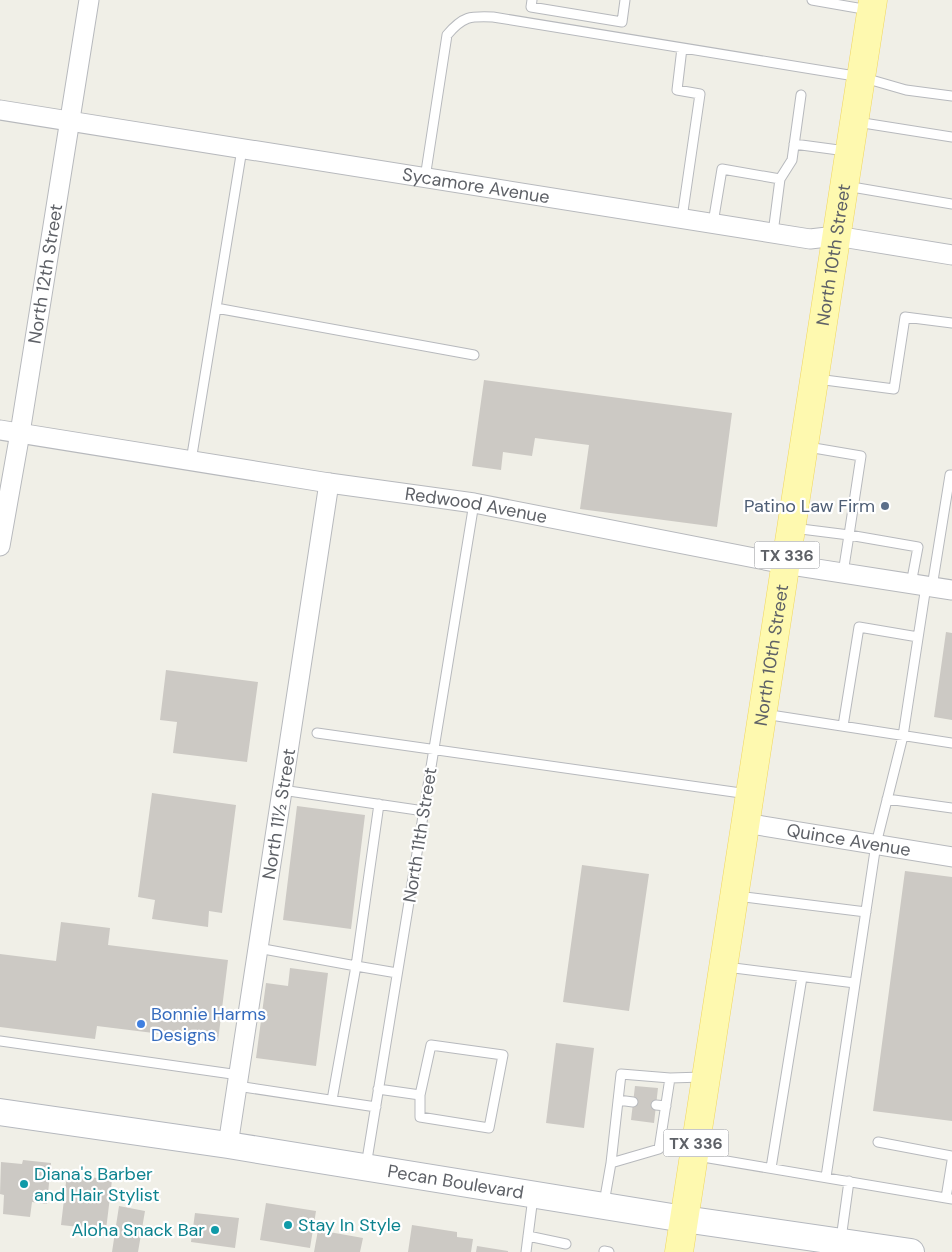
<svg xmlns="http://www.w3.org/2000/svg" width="952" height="1252" font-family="'DM Sans',sans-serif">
<rect width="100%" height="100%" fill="#f0efe7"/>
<path fill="#ccc9c4" d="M484 380 732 413 717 527 580 509 589 445 535 438 532 456 503 452 501 470 472 466Z
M946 632 952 633V720L934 717Z
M166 670 258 682 247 762 173 753 177 722 160 720Z
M152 793 236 805 222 913 209 911 208 927 152 919 155 900 138 897Z
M297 806 365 815 351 929 283 920Z
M582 865 649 874 629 1011 563 1002Z
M905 871 952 877V1121L873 1111Z
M61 922 110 928 108 945 228 960 218 1041 97 1026 95 1039 0 1027V954L56 961Z
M290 968 328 973 316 1066 256 1058 266 983 288 986Z
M556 1043 594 1048 584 1128 546 1123Z
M635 1086 658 1088 654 1123 631 1120Z
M23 1160 51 1163 47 1204 32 1202 30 1217 3 1214 4 1195 0 1194 1 1162 22 1164Z
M67 1174 112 1180 106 1230 61 1225Z
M266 1203 316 1211 310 1248 260 1240Z
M119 1206 145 1211 138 1252H112Z
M195 1213 239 1218 235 1248 191 1242Z
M412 1225 457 1232V1237L473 1239 471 1252H408Z
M318 1230 363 1238 360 1252H314Z
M477 1246 508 1251V1252H476Z"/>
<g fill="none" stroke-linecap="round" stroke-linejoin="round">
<g stroke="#b7b9bd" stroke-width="11">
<path id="lane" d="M532 0 531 7 622 22 625 0
M812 0 869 10
M682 48 677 90 700 94 682 218
M857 122 952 137
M794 144 846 151
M425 178 447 35C463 16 470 16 493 17L861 77 906 90 952 96
M780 179 792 160 801 95
M846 186 952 204
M713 223 722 169 780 179 773 233
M216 308 474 355
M817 379 894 389 905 317 952 323
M808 447 861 456 849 535 918 547 911 584
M191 461 242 149
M793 528 849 535 843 573
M932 587 950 475H952
M764 714 952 743
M843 726 859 627 918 637
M317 733 748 794
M282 790 424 811
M887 799 952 808
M737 896 866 912
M258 948 356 966 379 804
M726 967 855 983
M0 1041 239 1075
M237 1086 376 1107
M378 1089 420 1095 431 1045 503 1055 489 1128 420 1117V1095
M332 1100 356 966 397 973
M618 1100 633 1102
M656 1105 666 1106
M878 1142 952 1156
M697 1156 952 1199
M611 1163 621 1074 670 1078
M366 1166 474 503
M771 1168 802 977
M826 1177 876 844 903 736 926 586
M946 1198 952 1161
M604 1203 611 1163 659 1149 670 1078 703 1077
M528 1236 566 1244
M841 1239 849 1181
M604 1251 609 1252
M526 1252 533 1197"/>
</g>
<g stroke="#b7b9bd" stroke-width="21">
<g id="street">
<path id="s1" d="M0 110 810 239 836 236 952 255"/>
<path id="s2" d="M0 430 329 483 474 503 785 564 952 590"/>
<path id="s3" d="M0 546 20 433 89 0"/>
<path id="s4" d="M745 823 952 857"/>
<path d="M228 1145 329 483"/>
</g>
</g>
<g stroke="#b5b8be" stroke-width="28">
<g id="secondary">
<path id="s5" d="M0 1112 228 1145 684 1219 911 1252"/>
</g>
</g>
<g stroke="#f0d660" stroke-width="29">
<g id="primary">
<path id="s6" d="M679 1252 873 0"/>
</g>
</g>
<use href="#lane" stroke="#fff" stroke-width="9"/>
<use href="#street" stroke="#fff" stroke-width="19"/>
<use href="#secondary" stroke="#fff" stroke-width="26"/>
<use href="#primary" stroke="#fef9af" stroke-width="28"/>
</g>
<circle fill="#5c6f8a" stroke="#fff" stroke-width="2" cx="885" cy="506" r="5"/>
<circle fill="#3f7fe0" stroke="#fff" stroke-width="2" cx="141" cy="1024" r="5"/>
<g fill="#0f9aa8" stroke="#fff" stroke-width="2">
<circle cx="24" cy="1184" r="5"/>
<circle cx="288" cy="1225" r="5"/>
<circle cx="215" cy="1230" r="5"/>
</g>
<g text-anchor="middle" stroke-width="4.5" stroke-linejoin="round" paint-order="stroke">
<g fill="#fff" stroke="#8e9095" stroke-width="1">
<rect x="754.5" y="541.5" width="65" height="27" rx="4"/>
<rect x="663.5" y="1129.5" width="65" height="27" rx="4"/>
</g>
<g font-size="16" font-weight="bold" fill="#5e6167">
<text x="787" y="561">TX 336</text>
<text x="696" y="1149">TX 336</text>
</g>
<g font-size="18" fill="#5e6167" stroke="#fff">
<text dy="6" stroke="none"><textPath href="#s1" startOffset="482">Sycamore Avenue</textPath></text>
<text dy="6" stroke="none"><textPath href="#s6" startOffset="1009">North 10th Street</textPath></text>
<text dy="6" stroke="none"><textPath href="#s3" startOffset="276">North 12th Street</textPath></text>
<text dy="6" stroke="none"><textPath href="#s2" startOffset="482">Redwood Avenue</textPath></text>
<text dy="6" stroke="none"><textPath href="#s6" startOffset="604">North 10th Street</textPath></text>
<text transform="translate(279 814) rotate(-81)" y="6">North 11½ Street</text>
<text transform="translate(420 835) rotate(-81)" y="6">North 11th Street</text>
<text dy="6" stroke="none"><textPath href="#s4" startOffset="105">Quince Avenue</textPath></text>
<text dy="6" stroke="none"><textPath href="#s5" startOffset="461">Pecan Boulevard</textPath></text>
</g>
<g font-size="18" fill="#4e5e75" stroke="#fff" text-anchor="end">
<text x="875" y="512">Patino Law Firm</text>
</g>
<g font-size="18" fill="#366cbe" stroke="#fff" text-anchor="start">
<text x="151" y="1020">Bonnie Harms<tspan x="151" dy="21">Designs</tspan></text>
</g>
<g font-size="18" fill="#0d838f" stroke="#fff" text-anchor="start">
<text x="34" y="1180">Diana's Barber<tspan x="34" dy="21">and Hair Stylist</tspan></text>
<text x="298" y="1231">Stay In Style</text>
<text x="205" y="1236" text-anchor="end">Aloha Snack Bar</text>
</g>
</g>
</svg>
